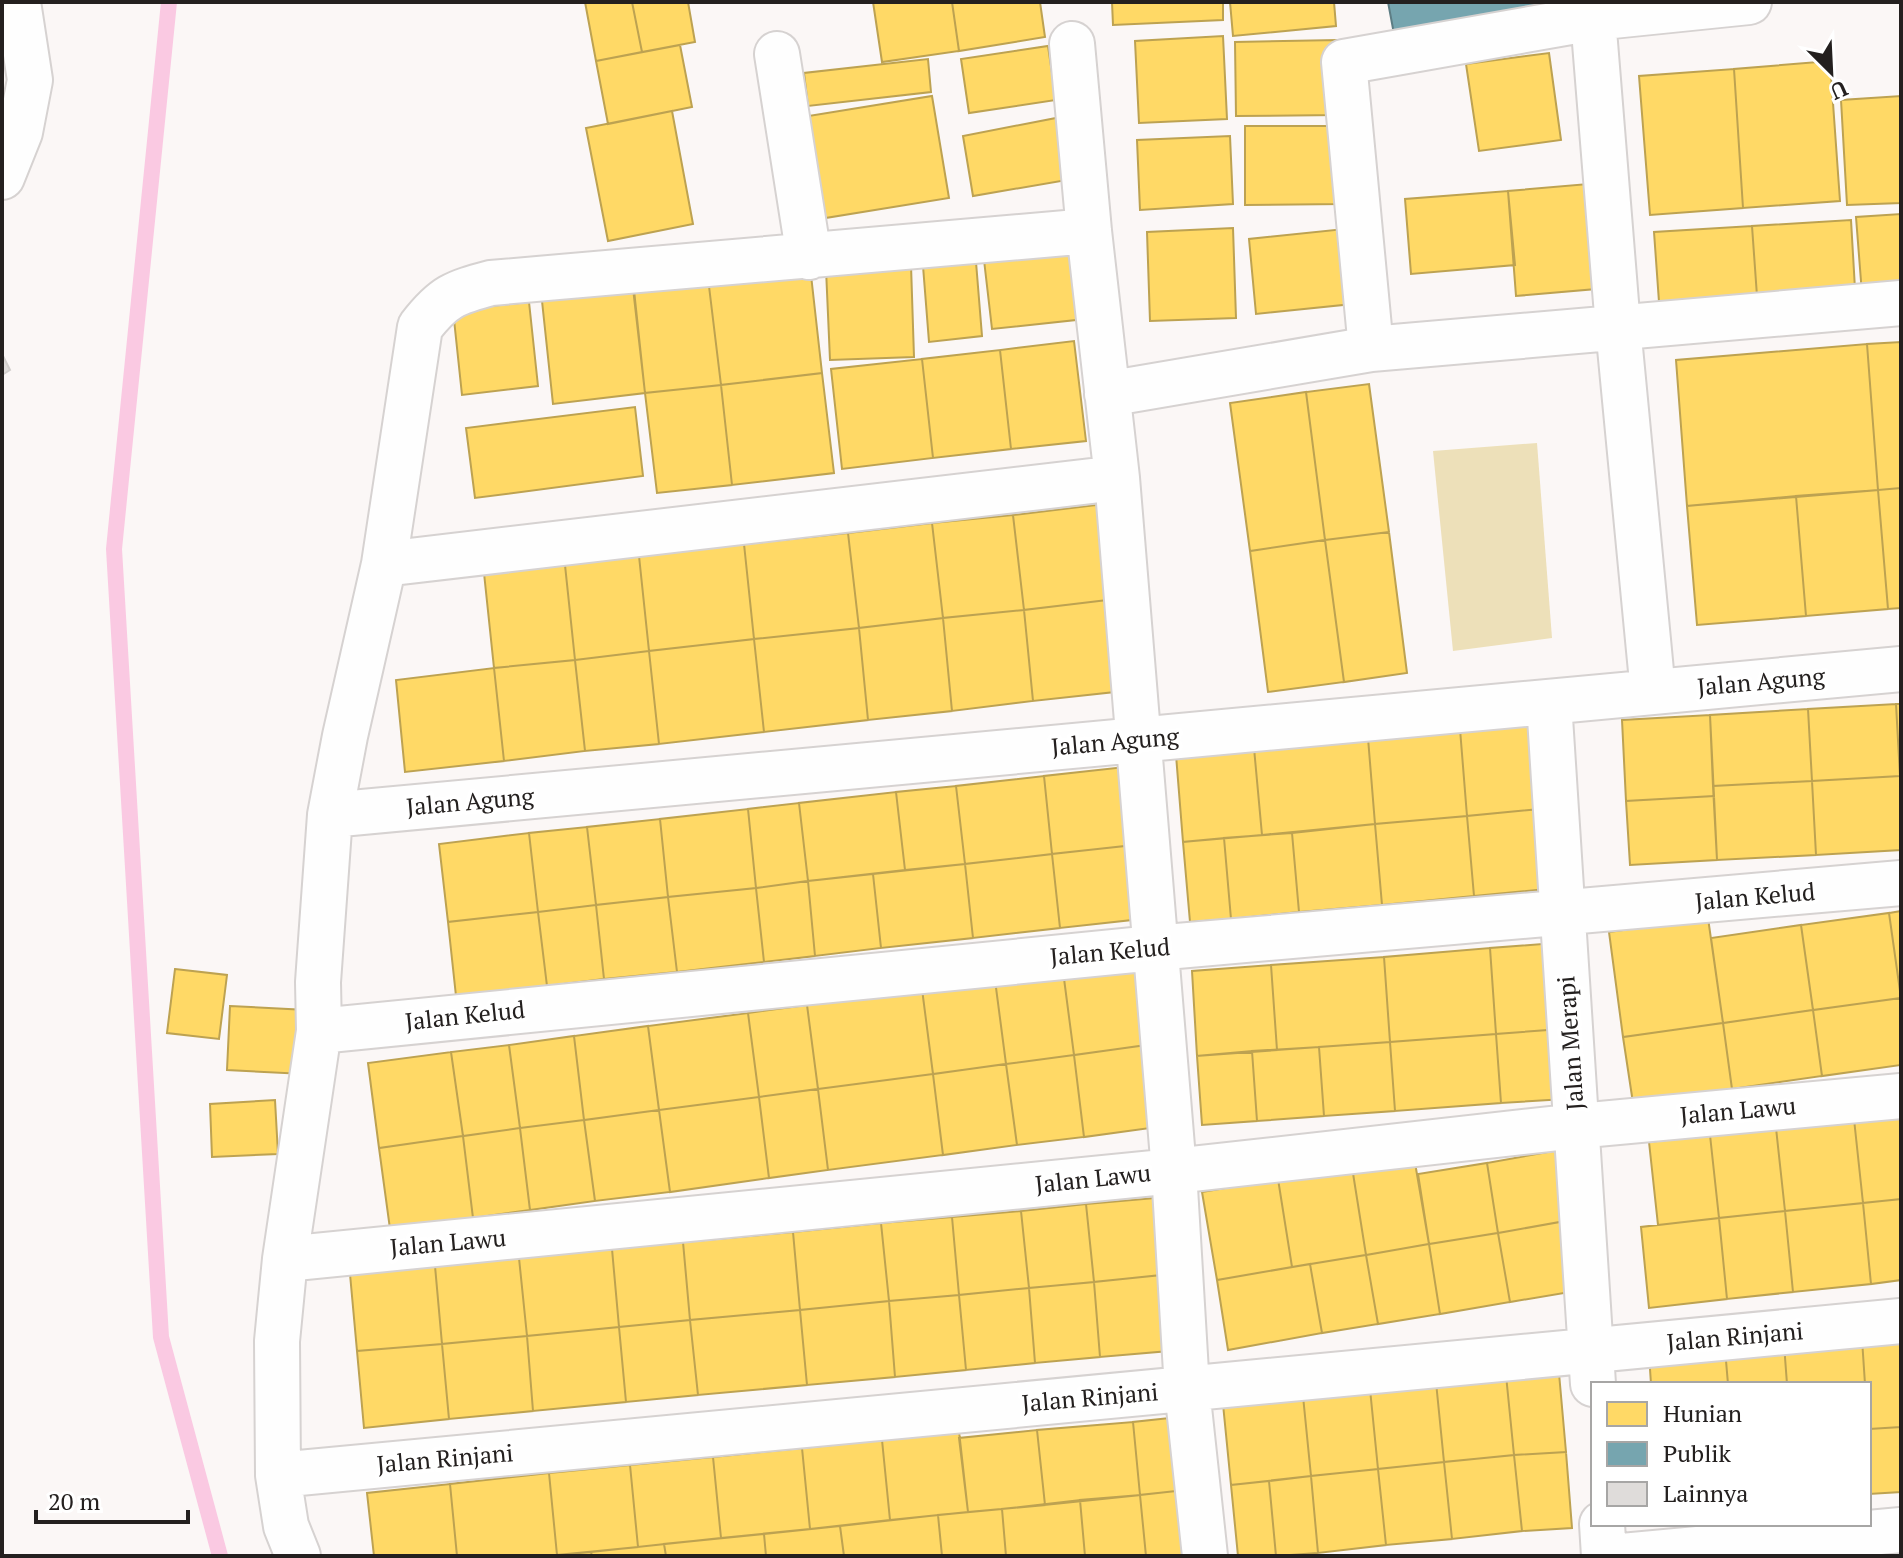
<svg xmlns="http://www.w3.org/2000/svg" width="1903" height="1558" font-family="'PT Serif',serif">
<rect width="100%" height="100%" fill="#fbf7f6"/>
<path fill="#ede0b9" d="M1537 443 1552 638 1453 651 1433 451Z"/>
<path fill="#ffd966" stroke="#bda251" stroke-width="2" d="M585 2H632L642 52 596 61Z
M632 2H688L695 42 642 52Z
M873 2H952L959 51 882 62Z
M952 2H1040L1045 37 959 51Z
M1112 2H1223V20L1113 25Z
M1230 2H1334L1336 26 1233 36Z
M1223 36 1227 119 1139 123 1135 41Z
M1338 40 1339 115 1236 116 1235 42Z
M680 45 692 107 608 124 596 61Z
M1048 46 1056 100 969 113 961 59Z
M1549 53 1561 140 1479 151 1466 64Z
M928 59 931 92 808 106 804 73Z
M1830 61 1840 201 1743 208 1734 69Z
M1734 69 1743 208 1650 215 1639 76Z
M932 96 949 198 807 221 790 119Z
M1901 96V203L1847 205 1841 100Z
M672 111 693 224 608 241 586 128Z
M1056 118 1067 180 973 196 963 136Z
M1245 126H1343V204L1245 205Z
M1230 136 1233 204 1140 210 1137 140Z
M1588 184 1596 289 1516 296 1508 191Z
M1508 191 1515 265 1411 274 1405 199Z
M1901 214V291L1862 294 1856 217Z
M1851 220 1855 289 1757 296 1752 226Z
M1752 226 1757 296 1659 302 1654 232Z
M1233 228 1236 318 1150 321 1147 232Z
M1354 228 1362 303 1256 314 1249 239Z
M1077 249 1085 319 992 329 984 260Z
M976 262 982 336 929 342 923 266Z
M911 265 914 357 830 360 826 269Z
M810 266 822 373 721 385 708 278Z
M708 278 721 385 645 393 633 288Z
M634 290 645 393 553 404 542 301Z
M529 302 538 386 462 395 453 310Z
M1074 341 1086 441 1011 449 1000 350Z
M1901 342V488L1878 490 1867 344Z
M1867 344 1878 490 1687 506 1676 360Z
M1000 350 1011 449 933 458 922 359Z
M922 359 933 458 842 469 831 369Z
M822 373 834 473 732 485 721 385Z
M1369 384 1389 532 1325 540 1306 392Z
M721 385 732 485 657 493 645 393Z
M1306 392 1325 540 1250 551 1230 403Z
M635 407 643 476 475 498 466 428Z
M1901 488V608L1888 609 1878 490Z
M1878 490 1888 609 1806 616 1796 496Z
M1796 496 1806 616 1697 625 1687 506Z
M1113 503 1124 598 1024 610 1013 515Z
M1013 515 1024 610 943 618 932 523Z
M932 523 943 618 859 628 848 533Z
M1389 532 1407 673 1344 682 1325 540Z
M848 533 859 628 754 639 744 544Z
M1325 540 1344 682 1268 692 1250 551Z
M744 544 754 639 649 651 639 556Z
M639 556 649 651 575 660 565 565Z
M565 565 575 660 494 668 484 573Z
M1124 598 1133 690 1033 701 1024 610Z
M1024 610 1033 701 952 711 943 618Z
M943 618 952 711 868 720 859 628Z
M859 628 868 720 764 732 754 639Z
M754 639 764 732 659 744 649 651Z
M649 651 659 744 585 751 575 660Z
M575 660 585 751 504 761 494 668Z
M494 668 504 761 405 772 396 680Z
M1896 704 1900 776 1812 781 1808 709Z
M1896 704H1901V776H1900Z
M1808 709 1812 781 1713 786 1710 715Z
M1710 715 1714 796 1626 801 1622 720Z
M1543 722 1550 808 1467 816 1460 729Z
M1460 729 1467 816 1375 824 1368 738Z
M1368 738 1375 824 1262 835 1254 748Z
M1254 748 1262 835 1183 842 1176 755Z
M1134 766 1143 844 1052 854 1044 776Z
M1044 776 1052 854 965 864 956 786Z
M1900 776 1901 850 1816 855 1812 781Z
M1812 781 1816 855 1717 860 1713 786Z
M956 786 965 864 905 870 896 792Z
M896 792 905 870 808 881 799 803Z
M1714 796 1717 860 1630 865 1626 801Z
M799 803 808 881 756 888 748 809Z
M1550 808 1557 888 1474 896 1467 816Z
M748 809 756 888 668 897 660 819Z
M1467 816 1474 896 1382 905 1375 824Z
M660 819 668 897 596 905 587 827Z
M1375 824 1382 905 1299 912 1292 833Z
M587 827 596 905 538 912 529 833Z
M529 833 538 912 448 922 439 844Z
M1292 833 1299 912 1231 919 1224 838Z
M1224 838 1231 919 1190 922 1183 842Z
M1143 844 1150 918 1060 928 1052 854Z
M1052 854 1060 928 973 938 965 864Z
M965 864 973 938 881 948 873 874Z
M873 874 881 948 815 956 808 881Z
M808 881 815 956 764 962 756 888Z
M756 888 764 962 677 972 668 897Z
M668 897 677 972 604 979 596 905Z
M596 905 604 979 547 986 538 912Z
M1901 911V998L1889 913Z
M538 912 547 986 456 996 448 922Z
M1889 913 1901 998 1813 1010 1801 925Z
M1708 918 1723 1023 1623 1037 1609 932Z
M1801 925 1813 1010 1723 1023 1711 938Z
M1555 943 1561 1029 1496 1034 1490 948Z
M1490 948 1496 1034 1390 1042 1384 957Z
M1384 957 1390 1042 1277 1050 1271 965Z
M1144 960 1154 1044 1074 1055 1063 971Z
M1271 965 1277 1050 1197 1056 1192 971Z
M175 969 227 975 219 1039 167 1033Z
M1063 971 1074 1055 1006 1064 995 980Z
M995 980 1006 1064 933 1074 922 989Z
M922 989 933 1074 818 1089 807 1005Z
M1901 998V1065L1822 1076 1813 1010Z
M807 1005 818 1089 759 1097 748 1013Z
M230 1006 307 1010 304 1074 227 1070Z
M1813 1010 1822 1076 1732 1089 1723 1023Z
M748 1013 759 1097 659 1110 648 1026Z
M1723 1023 1732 1089 1633 1103 1623 1037Z
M648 1026 659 1110 584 1120 574 1036Z
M1561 1029 1565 1099 1501 1103 1496 1034Z
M1496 1034 1501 1103 1395 1111 1390 1042Z
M574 1036 584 1120 520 1128 509 1045Z
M1390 1042 1395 1111 1324 1116 1319 1047Z
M1154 1044 1165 1126 1084 1137 1074 1055Z
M509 1045 520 1128 463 1136 451 1052Z
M1319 1047 1324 1116 1257 1121 1252 1051Z
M1252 1051 1257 1121 1202 1125 1197 1056Z
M451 1052 463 1136 379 1148 368 1063Z
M1074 1055 1084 1137 1017 1145 1006 1064Z
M1006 1064 1017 1145 943 1155 933 1074Z
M933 1074 943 1155 828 1170 818 1089Z
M818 1089 828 1170 769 1178 759 1097Z
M759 1097 769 1178 670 1192 659 1110Z
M275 1100 278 1154 212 1157 210 1104Z
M659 1110 670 1192 595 1201 584 1120Z
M1901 1114V1199L1863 1203 1854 1119Z
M1854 1119 1863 1203 1785 1211 1776 1128Z
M584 1120 595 1201 530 1210 520 1128Z
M520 1128 530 1210 473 1218 463 1136Z
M1776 1128 1785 1211 1719 1218 1710 1135Z
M1710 1135 1719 1218 1658 1225 1649 1142Z
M463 1136 473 1218 390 1229 379 1148Z
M1559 1150 1571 1220 1498 1233 1487 1163Z
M1414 1157 1429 1244 1366 1255 1352 1167Z
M1487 1163 1498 1233 1429 1244 1418 1174Z
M1352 1167 1366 1255 1292 1267 1278 1179Z
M1278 1179 1292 1267 1217 1280 1202 1192Z
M1155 1198 1161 1275 1094 1282 1086 1204Z
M1901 1199V1280L1871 1284 1863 1203Z
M1863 1203 1871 1284 1793 1292 1785 1211Z
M1086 1204 1094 1282 1029 1288 1021 1211Z
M1021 1211 1029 1288 959 1295 952 1217Z
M1785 1211 1793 1292 1727 1299 1719 1218Z
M952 1217 959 1295 889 1301 881 1223Z
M1719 1218 1727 1299 1649 1308 1641 1227Z
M1571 1220 1582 1290 1510 1302 1498 1233Z
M881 1223 889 1301 800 1310 793 1232Z
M793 1232 800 1310 690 1320 683 1242Z
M1498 1233 1510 1302 1440 1314 1429 1244Z
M683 1242 690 1320 619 1327 612 1249Z
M1429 1244 1440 1314 1378 1324 1366 1255Z
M612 1249 619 1327 527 1336 519 1258Z
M1366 1255 1378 1324 1322 1333 1310 1264Z
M519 1258 527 1336 442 1344 435 1266Z
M1310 1264 1322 1333 1228 1350 1217 1280Z
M435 1266 442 1344 357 1351 350 1274Z
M1161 1275 1169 1351 1100 1357 1094 1282Z
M1094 1282 1100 1357 1035 1363 1029 1288Z
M1029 1288 1035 1363 966 1370 959 1295Z
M959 1295 966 1370 895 1377 889 1301Z
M889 1301 895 1377 807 1385 800 1310Z
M800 1310 807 1385 698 1395 690 1320Z
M690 1320 698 1395 626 1402 619 1327Z
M619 1327 626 1402 533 1411 527 1336Z
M527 1336 533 1411 449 1419 442 1344Z
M1901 1336V1427L1869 1429V1384H1865L1862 1339Z
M1862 1339 1865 1384H1787L1784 1344Z
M442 1344 449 1419 364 1428 357 1351Z
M1784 1344 1787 1384H1728L1725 1349Z
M1725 1349 1728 1384H1651L1649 1354Z
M1558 1362 1566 1452 1514 1455 1505 1365Z
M1505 1365 1514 1455 1444 1462 1435 1372Z
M1435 1372 1444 1462 1378 1469 1369 1379Z
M1369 1379 1378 1469 1311 1476 1302 1386Z
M1302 1386 1311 1476 1231 1485 1222 1394Z
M1188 1416 1194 1489 1140 1495 1133 1422Z
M1133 1422 1140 1495 1045 1505 1037 1430Z
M1901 1427V1492L1869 1494V1429Z
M1037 1430 1045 1505 968 1512 959 1438Z
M959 1431 968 1512 890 1520 882 1440Z
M882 1440 890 1520 810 1529 802 1448Z
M802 1448 810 1529 721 1538 713 1457Z
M1566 1452 1572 1528 1522 1531 1514 1455Z
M1514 1455 1522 1531 1452 1539 1444 1462Z
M713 1457 721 1538 638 1547 630 1465Z
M1444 1462 1452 1539 1386 1545 1378 1469Z
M630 1465 638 1547 557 1555 549 1473Z
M1378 1469 1386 1545 1318 1553 1311 1476Z
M549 1473 557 1555 457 1556 450 1484Z
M1311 1476 1318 1553 1276 1556 1269 1481Z
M1269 1481 1276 1556H1238L1231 1485Z
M450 1484 457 1556H374L367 1493Z
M1194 1489 1201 1556H1146L1140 1495Z
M1140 1495 1146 1556H1085L1080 1500Z
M1080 1500 1085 1556H1006L1002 1509Z
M1002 1509 1006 1556H942L938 1515Z
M938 1515 942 1556H844L840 1526Z
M840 1526 844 1556H766L764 1534Z
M764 1534 766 1556H666L664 1544Z
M1901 1540V1556H1880L1879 1541Z
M664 1544 666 1556H592L591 1552Z
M591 1552 592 1556H557V1555Z"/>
<path fill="#76a5af" stroke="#5d7d84" stroke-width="2" d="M1388 2H1571L1394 34Z"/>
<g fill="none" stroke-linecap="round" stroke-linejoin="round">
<path stroke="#fac9e2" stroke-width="16" d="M169 2 114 549 161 1337 220 1556"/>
</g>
<path fill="#dfdcda" stroke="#d2cfcd" stroke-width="2" d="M2 354 10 370 2 375Z"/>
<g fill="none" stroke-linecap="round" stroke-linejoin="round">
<g stroke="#d6d2d1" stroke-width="48">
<path id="minor" d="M1593 18 1749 2
M1072 44 1089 231 1117 478 1174 1171 1187 1389 1205 1556
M777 54 809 257
M2 177 20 132 30 80 18 2
M1371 349 1344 62 1593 18 1618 327 1653 692
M1107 394 1371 349 1901 303
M384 564 1117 478
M1549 702 1593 1384
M330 815 1901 669
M319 1031 1154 948 1901 883
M285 1259 1174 1171 1577 1126 1901 1096
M278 1475 1901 1321
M1602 1524 1604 1556
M298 1556 286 1526 278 1475 277 1341 285 1259 319 1031 318 982 330 815 345 736 384 564 420 327C444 296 454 293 491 283L1089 231
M1622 1556 1901 1530"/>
</g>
<use href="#minor" stroke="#fefefe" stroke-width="44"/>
</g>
<g text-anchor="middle" stroke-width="8" stroke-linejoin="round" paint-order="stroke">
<g font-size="24" fill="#24201f" stroke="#fff">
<text transform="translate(1761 682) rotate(-5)" y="8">Jalan Agung</text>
<text transform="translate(1115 742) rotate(-5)" y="8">Jalan Agung</text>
<text transform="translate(470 802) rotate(-5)" y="8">Jalan Agung</text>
<text transform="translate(1755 897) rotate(-5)" y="8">Jalan Kelud</text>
<text transform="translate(1110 952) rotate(-5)" y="8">Jalan Kelud</text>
<text transform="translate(465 1016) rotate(-6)" y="8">Jalan Kelud</text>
<text transform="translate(1571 1043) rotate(-94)" y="8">Jalan Merapi</text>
<text transform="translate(1738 1111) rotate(-5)" y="8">Jalan Lawu</text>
<text transform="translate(1093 1179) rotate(-6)" y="8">Jalan Lawu</text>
<text transform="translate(448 1243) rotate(-5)" y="8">Jalan Lawu</text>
<text transform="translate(1735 1337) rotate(-5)" y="8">Jalan Rinjani</text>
<text transform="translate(1090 1398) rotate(-5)" y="8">Jalan Rinjani</text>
<text transform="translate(445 1459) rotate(-5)" y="8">Jalan Rinjani</text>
</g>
</g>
<rect width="1903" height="1558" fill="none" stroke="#24201f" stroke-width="8"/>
<rect x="1591" y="1382" width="280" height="144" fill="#ffffff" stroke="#a7a6a5" stroke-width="2"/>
<rect x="1607" y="1402" width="40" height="24" fill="#ffd966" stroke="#a7a6a5" stroke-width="2"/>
<text x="1663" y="1422" font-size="24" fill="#24201f">Hunian</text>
<rect x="1607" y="1442" width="40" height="24" fill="#76a5af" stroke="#a7a6a5" stroke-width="2"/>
<text x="1663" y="1462" font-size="24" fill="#24201f">Publik</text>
<rect x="1607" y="1482" width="40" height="24" fill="#dfdcda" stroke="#a7a6a5" stroke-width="2"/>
<text x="1663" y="1502" font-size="24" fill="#24201f">Lainnya</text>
<g transform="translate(1831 72) rotate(156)" stroke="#ffffff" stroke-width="6" paint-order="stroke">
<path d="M0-6L14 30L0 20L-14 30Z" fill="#24201f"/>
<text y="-12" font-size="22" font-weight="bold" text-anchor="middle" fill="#24201f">U</text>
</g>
<path d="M36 1510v12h152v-12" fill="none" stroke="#24201f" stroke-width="4"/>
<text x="48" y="1510" font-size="24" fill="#24201f" stroke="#ffffff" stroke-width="6" paint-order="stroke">20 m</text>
</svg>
